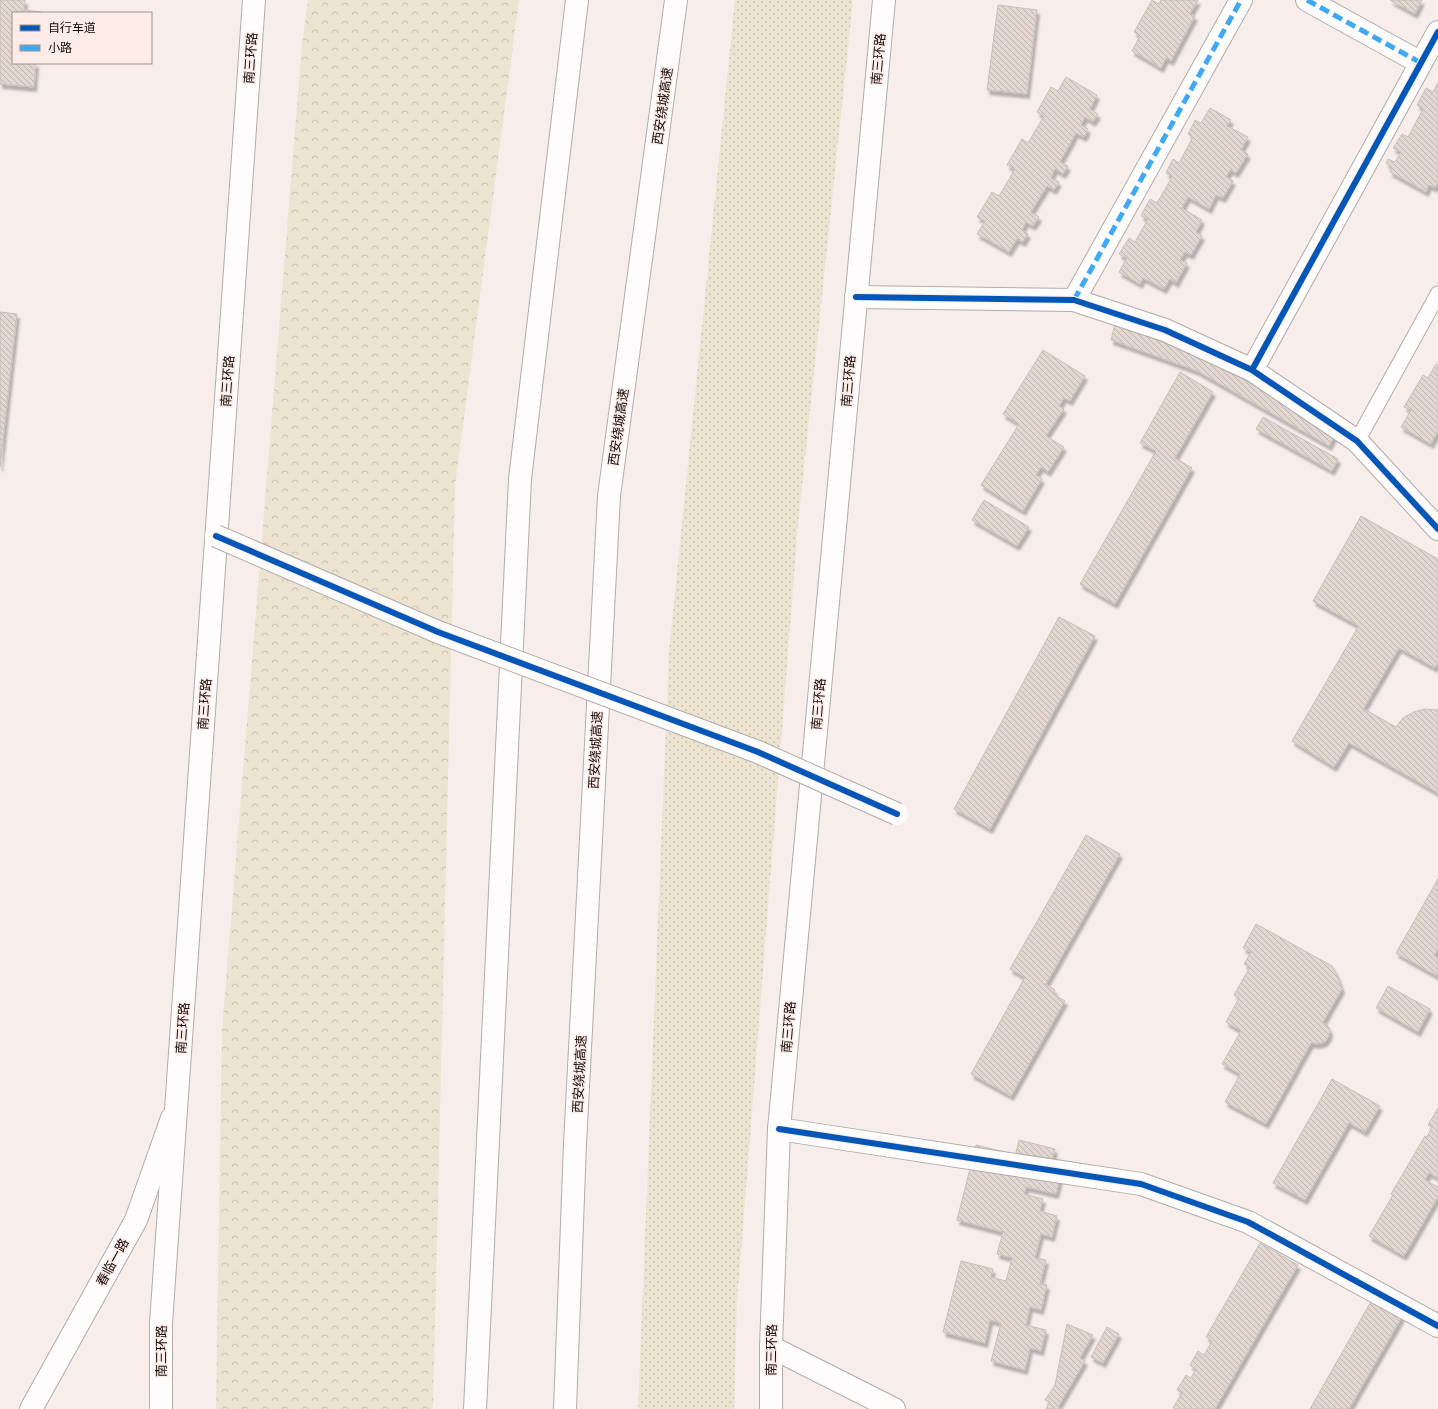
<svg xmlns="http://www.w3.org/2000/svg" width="1438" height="1409" font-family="'Sofia Sans Condensed','Noto Sans SC',sans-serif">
<defs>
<pattern id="grass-dots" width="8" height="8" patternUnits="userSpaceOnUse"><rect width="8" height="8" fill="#ece4d1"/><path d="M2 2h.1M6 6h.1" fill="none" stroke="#cac2b2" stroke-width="1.8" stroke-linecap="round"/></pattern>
<pattern id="forest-crowns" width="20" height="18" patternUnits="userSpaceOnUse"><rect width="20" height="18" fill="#ece4d1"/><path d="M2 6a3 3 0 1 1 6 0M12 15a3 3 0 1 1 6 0" fill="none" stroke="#cac2b2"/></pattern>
<pattern id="building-back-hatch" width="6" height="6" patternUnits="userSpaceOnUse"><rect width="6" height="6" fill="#e1d6d0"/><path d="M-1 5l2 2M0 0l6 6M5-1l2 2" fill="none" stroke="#c0b6b1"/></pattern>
<filter id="shadow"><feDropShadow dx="2.5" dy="4.5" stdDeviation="1" flood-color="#0004"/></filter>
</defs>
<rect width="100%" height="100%" fill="#f7eeec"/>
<path fill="url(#grass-dots)" d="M735 0H853L798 525 737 1303 734 1409H638L669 652Z"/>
<path fill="url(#forest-crowns)" d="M308 0H519L455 486 433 1409H216L222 1030 302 45Z"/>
<path fill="url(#building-back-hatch)" stroke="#c7bfba" filter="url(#shadow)" d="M0 0H25L24 10 42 12V13H13V63H36L34 87 0 84Z
M1152 0 1159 4 1161 0H1198L1190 14 1195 16 1171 61 1166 58 1161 68 1132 51 1140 36 1134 32Z
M1390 0H1422L1415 14Z
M998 5 1037 10 1027 94 987 90Z
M1066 77 1097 95 1090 109 1098 114 1093 122 1085 117 1081 125 1088 129 1084 137 1076 133 1060 162 1068 166 1063 174 1055 169 1051 178 1059 182 1054 190 1047 186 1031 212 1039 217 1033 226 1026 222 1022 230 1028 234 1023 242 1017 239 1009 252 977 234 985 221 977 217 992 192 999 196 1015 169 1007 165 1022 139 1028 143 1044 116 1037 112 1051 87 1058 91Z
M1438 83V182L1435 188 1429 185 1426 192 1390 172 1392 167 1386 163 1388 159 1395 162 1401 152 1393 148 1402 134 1408 137 1423 109 1417 105 1426 88 1433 92Z
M1210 108 1231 120 1227 126 1248 137 1241 150 1248 154 1236 173 1230 170 1226 177 1233 181 1223 198 1216 195 1209 209 1188 197 1182 208 1202 220 1196 232 1202 236 1191 255 1185 252 1180 260 1187 263 1176 283 1170 279 1164 289 1143 278 1140 284 1119 272 1127 258 1119 254 1129 238 1135 242 1148 219 1141 216 1150 199 1157 203 1172 177 1166 173 1173 159 1179 163 1193 137 1188 134 1195 120 1201 123Z
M0 312 17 314 0 467Z
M1115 324 1206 359 1338 430 1329 446 1197 371 1111 340Z
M1043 350 1085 376 1070 401 1064 398 1059 406 1064 409 1046 436 1064 447 1048 472 1041 467 1036 475 1042 479 1023 511 981 485 1019 424 1003 414Z
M1436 364 1438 365V434L1437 433 1431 444 1401 427 1411 410 1404 407 1423 375 1428 378Z
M1180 372 1213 392 1175 458 1192 468 1115 604 1080 584 1156 451 1140 443Z
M1263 417 1338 459 1332 471 1256 429Z
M984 500 1029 527 1017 546 972 520Z
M1361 516 1438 559V663L1435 668 1399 648 1364 708V709L1396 727 1403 718 1414 712 1424 709 1438 710V793L1349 743 1334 767 1292 741 1358 627 1357 625 1313 601Z
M1059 617 1095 636 990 829 954 809Z
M1086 835 1120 854 1046 984 1055 990 1053 994 1065 1001 1011 1096 971 1074 1025 977 1010 969Z
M1438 879V949L1434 956 1438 958V973L1437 976 1396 953Z
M1256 924 1332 966 1337 975 1342 989 1323 1022 1327 1025 1330 1030 1329 1036 1325 1042 1317 1044 1311 1043 1266 1124 1225 1102 1240 1074 1222 1064 1241 1031 1226 1022 1239 998 1234 995 1250 967 1244 964 1251 952 1243 948Z
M1388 986 1430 1009 1418 1032 1376 1008Z
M1332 1079 1380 1106 1365 1132 1349 1123 1305 1200 1273 1183Z
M1438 1108V1178L1429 1173 1425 1180 1438 1187V1197L1404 1256 1369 1236 1387 1205 1393 1195 1391 1194 1425 1136 1427 1137 1432 1127 1428 1125Z
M1019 1140 1055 1149 1050 1168 1062 1171 1056 1194 1026 1187 1024 1194 1043 1199 1040 1211 1057 1216 1052 1237 1041 1234 1035 1258 1046 1260 1040 1284 1047 1285 1041 1310 1030 1307 1026 1325 1046 1330 1041 1351 1030 1348 1025 1370 991 1361 1001 1323 990 1320 985 1343 943 1332 961 1261 993 1269 991 1277 1006 1281 1012 1258 997 1254 1003 1232 957 1220 976 1145 1005 1152 1013 1165Z
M1260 1243 1298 1265 1215 1409H1175L1173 1408 1182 1393 1177 1390 1186 1375 1191 1378 1196 1369 1190 1365 1198 1351 1204 1355 1212 1341 1206 1337Z
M1373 1298 1403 1315 1349 1409H1310Z
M1067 1324 1093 1335 1080 1358 1085 1361 1058 1407 1061 1409H1046L1050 1402 1045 1400 1055 1385Z
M1107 1327 1119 1334 1103 1363 1091 1357Z"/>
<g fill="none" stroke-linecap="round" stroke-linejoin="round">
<g stroke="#b4aba9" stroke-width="17">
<path id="lane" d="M1357 441 1438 294"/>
</g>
<g stroke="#b4aba9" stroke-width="24">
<path id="street" d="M1307 0 1421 63
M856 297 1074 300 1165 330 1252 370 1357 441 1438 529
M1074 300 1241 0
M1252 370 1438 32
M779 1129 1141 1184 1248 1222 1438 1326
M771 1347 894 1409"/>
</g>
<g stroke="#b4aba9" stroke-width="24">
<path id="secondary" d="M31 1409 136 1220 172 1118"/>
</g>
<g stroke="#b4aba9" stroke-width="24">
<path id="highway" d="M161 1409V1323L254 0
M475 1409 520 479 577 0
M565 1409 575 1144 609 496 676 0
M771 1409V1347L779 1129 884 0"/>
</g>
<use href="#lane" stroke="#fefcfc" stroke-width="15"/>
<use href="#street" stroke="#fefcfc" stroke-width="22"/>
<use href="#secondary" stroke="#fefcfc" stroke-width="22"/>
<use href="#highway" stroke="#fefcfc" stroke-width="22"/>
<g stroke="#b4aba9" stroke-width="24" stroke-linecap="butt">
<path id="street-bridge" d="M216 536 438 632 758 752 897 814"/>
</g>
<use href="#street-bridge" stroke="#fefcfc" stroke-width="22"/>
<path stroke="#3fa9f5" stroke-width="5" stroke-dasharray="10 5" stroke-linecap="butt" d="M1307 0 1421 63
M1074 300 1241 0"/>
<g stroke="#fcebe7" stroke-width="8">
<path id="cycleway" d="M856 297 1074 300 1165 330 1252 370 1357 441 1438 529
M1252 370 1438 32
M216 536 438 632 758 752 897 814
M779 1129 1141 1184 1248 1222 1438 1326"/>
</g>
<use href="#cycleway" stroke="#0057b8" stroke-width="6"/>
</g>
<g text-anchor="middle" stroke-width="3" stroke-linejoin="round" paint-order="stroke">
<g font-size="13" fill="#130a08" stroke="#fcebe7">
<text transform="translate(250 58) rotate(-86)" y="5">南三环路</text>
<text transform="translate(878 59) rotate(-85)" y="5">南三环路</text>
<text transform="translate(662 106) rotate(-82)" y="5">西安绕城高速</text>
<text transform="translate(227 381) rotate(-86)" y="5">南三环路</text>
<text transform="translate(848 381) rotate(-85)" y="5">南三环路</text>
<text transform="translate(618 427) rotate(-82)" y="5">西安绕城高速</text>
<text transform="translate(204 704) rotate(-86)" y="5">南三环路</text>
<text transform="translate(818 704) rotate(-85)" y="5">南三环路</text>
<text transform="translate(595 750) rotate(-87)" y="5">西安绕城高速</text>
<text transform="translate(788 1027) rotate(-85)" y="5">南三环路</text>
<text transform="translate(182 1028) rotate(-86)" y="5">南三环路</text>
<text transform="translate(579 1074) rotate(-87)" y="5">西安绕城高速</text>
<text transform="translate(112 1262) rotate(-61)" y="5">春临一路</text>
<text transform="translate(771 1350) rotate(-89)" y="5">南三环路</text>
<text transform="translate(161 1351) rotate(-90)" y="5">南三环路</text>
</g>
</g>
<rect x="12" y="12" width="140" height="52" fill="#fcebe7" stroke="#9f918e"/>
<rect x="20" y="25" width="20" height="6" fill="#0057b8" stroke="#9f918e"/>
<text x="48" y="32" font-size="12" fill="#130a08">自行车道</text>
<rect x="20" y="45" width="20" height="6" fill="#3fa9f5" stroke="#9f918e"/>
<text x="48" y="52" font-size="12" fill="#130a08">小路</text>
</svg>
